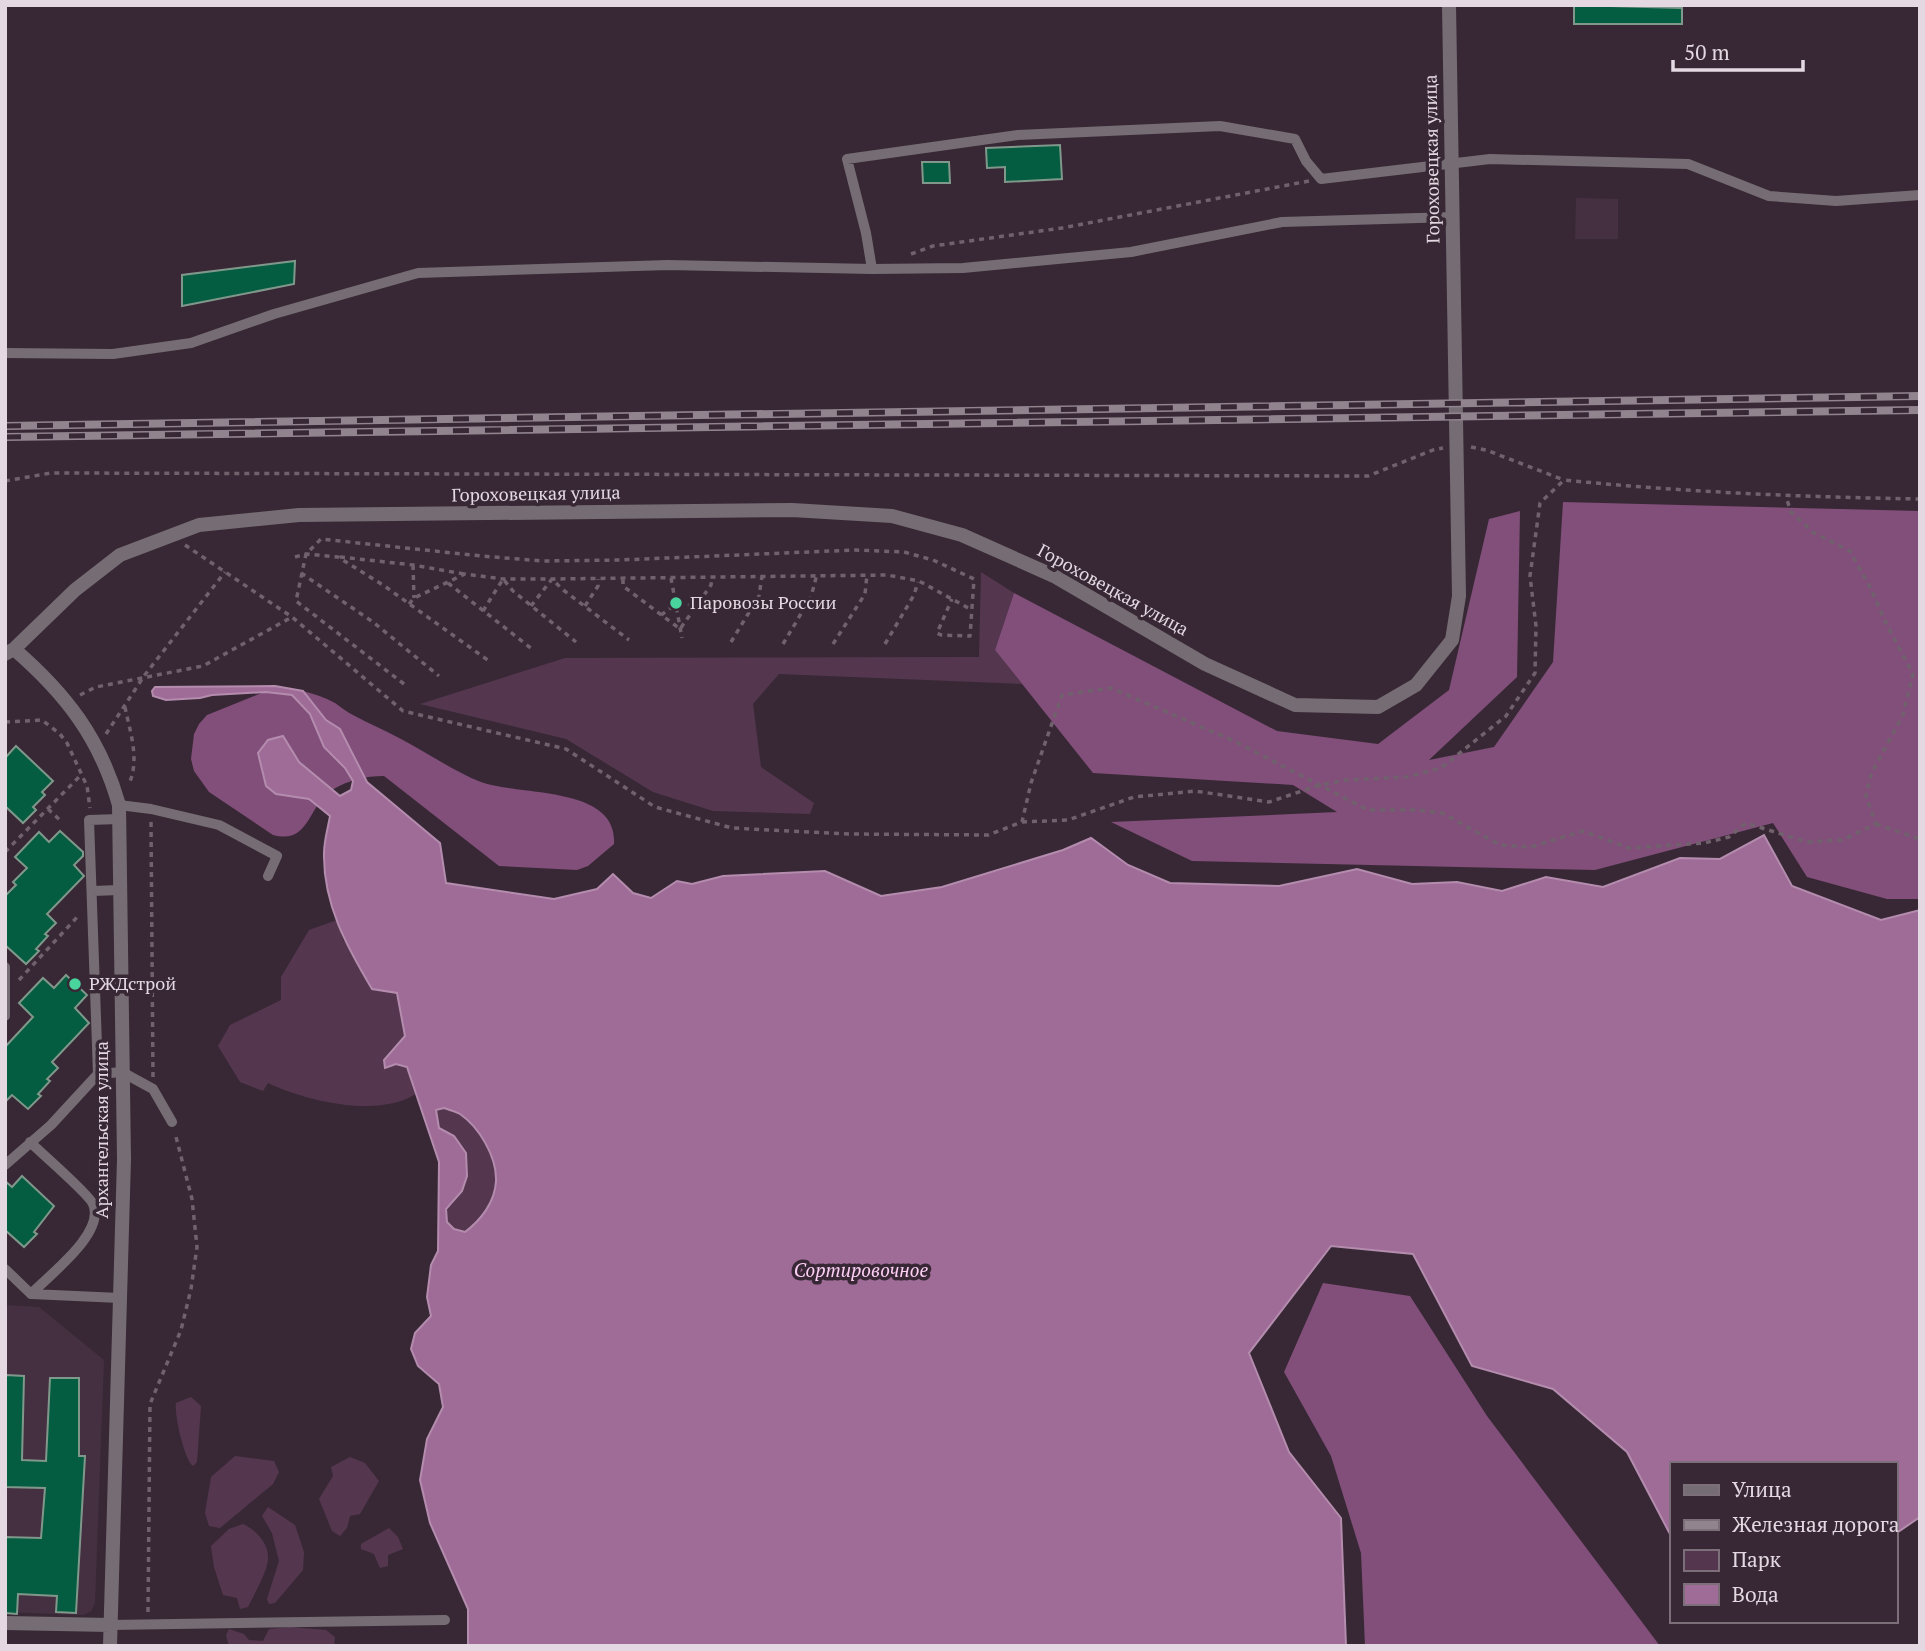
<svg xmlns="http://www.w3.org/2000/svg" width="1925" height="1651" font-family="'PT Serif',serif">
<rect width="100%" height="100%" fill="#382835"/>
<path fill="#453042" d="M1576 198 1618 199V239H1575Z
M5 1305 39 1307 104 1360 95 1603 91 1611 83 1615 5 1612Z"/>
<path fill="#54374f" d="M981 572 1014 593 995 650 1022 684 779 674 753 704 761 767 814 803 810 814 713 811 653 792 566 739 420 704 565 658 979 657Z
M337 920 343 940 397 993 405 1036 384 1060 386 1068 396 1064 407 1067 417 1093C380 1119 306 1101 268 1083L263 1091 240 1082 218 1046 230 1025 281 1000V977L309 930Z
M444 1108C449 1110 455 1111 460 1114 479 1126 497 1157 496 1181 495 1202 481 1220 465 1232L454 1229 447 1222 446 1209 462 1191 454 1136 439 1128 436 1110Z
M191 1397 201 1406 197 1462 193 1466C184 1459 174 1413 176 1403Z
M235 1456 274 1461 279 1472 273 1484 220 1528 209 1526 205 1513 211 1477Z
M350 1457 365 1463 379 1481 360 1514 350 1516 347 1528 340 1536 332 1531 319 1499 333 1476 331 1467Z
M268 1507 295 1525 304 1552 303 1570 275 1603 269 1604 267 1599 279 1561 272 1533 262 1516Z
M243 1524C256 1530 269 1543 268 1559 268 1570 253 1597 248 1607L240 1609 237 1598 223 1595 214 1567 211 1546 229 1529Z
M389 1528 398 1537 403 1549 388 1555V1566L380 1568 374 1554 361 1549V1544Z
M290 1627 326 1630 335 1637 334 1646H229L226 1635 229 1629 244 1634 249 1640 263 1641 269 1629Z"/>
<path fill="#814f7a" d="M1563 502 1920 511V899H1887L1807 877 1773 823 1595 870 1192 861 1111 822 1337 812 1293 785 1093 773 995 650 1014 593 1277 731 1378 744 1449 690 1489 519 1520 511 1517 677 1429 760 1494 747 1553 662Z
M274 688C296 689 315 692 335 703 341 707 347 712 353 715 369 724 385 730 401 739 426 752 455 772 481 782 519 796 618 785 614 844L588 866 577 870 499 866 384 776C365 776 349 780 332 790 308 805 310 845 273 835L209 792 194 771 191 759 194 734 199 724 207 715Z
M1323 1283 1410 1296 1487 1416 1660 1646H1365L1361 1553 1331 1456 1284 1372Z"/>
<path fill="#9f6b97" stroke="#b48cae" stroke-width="2" fill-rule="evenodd" d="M275 686 303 691 326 720 340 729 367 782 440 843 446 883 554 899 597 889 613 874 633 893 651 898 677 881 692 884 723 876 825 871 881 896 942 887 1063 850 1091 838 1128 865 1170 883 1279 886 1357 869 1412 884 1457 882 1502 891 1546 877 1603 887 1680 858 1720 859 1764 835 1792 886 1881 920 1920 910V1517L1895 1534V1464H1671V1536L1627 1452 1553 1389 1472 1366 1413 1254 1331 1246 1249 1353 1289 1452 1341 1518 1346 1646H468V1609L430 1523 420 1480 427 1439 443 1407 439 1384 418 1366 411 1349 415 1333 431 1316 427 1297 431 1265 438 1251 439 1162 407 1067 396 1064 385 1068 384 1060 405 1036 397 993 372 989C347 947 323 904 324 853 324 841 328 828 330 816L309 799 276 794 266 786 258 753 268 740 283 736 299 762 340 796 351 790 353 781 345 768 324 747 310 714 292 695 266 692 212 695 200 698 166 700 153 696 152 691 155 687ZM444 1108C449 1110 455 1111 460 1114 479 1127 497 1157 496 1181 495 1202 481 1220 465 1232L454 1229 447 1222 446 1209 462 1191 467 1176 466 1153 454 1136 439 1128 436 1110Z"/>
<path fill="#045d40" stroke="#80988b" stroke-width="2" d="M1574 5 1682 8V24H1574Z
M1060 145 1062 179 1005 182V167L987 168 986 148Z
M922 162H949L950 183H923Z
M295 261 294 284 182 306V275Z
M16 746 53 781 42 792 45 795 33 807 36 810 23 823 5 806V758Z
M60 831 83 852V856L74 865 84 876 47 914 56 923 45 934 48 936 36 949 39 951 26 964 5 945V896L16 885 13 882 27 868 15 857 39 832 49 842Z
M66 975 87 995 75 1008 89 1023 52 1062 58 1068 47 1079 50 1081 38 1094 41 1096 28 1109 12 1095 5 1102V1047L33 1017 19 1003 43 978 54 988Z
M22 1176 54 1206 34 1232 37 1234 24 1247 5 1230V1181L12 1187Z
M6 1375 24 1376 22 1460 46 1461 50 1378H79V1456H85L76 1613 56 1612 57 1596 18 1594 17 1614 5 1613V1537L41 1538 45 1488 5 1487Z"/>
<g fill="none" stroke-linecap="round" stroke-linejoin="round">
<path stroke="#70616d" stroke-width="3.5" stroke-dasharray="5 5" stroke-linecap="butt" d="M911 254 933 246 1062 228 1309 181
M1471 447 1486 450 1564 480
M5 481 51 473 1368 476 1433 450 1443 448
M185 545 292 617 403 711 566 749 655 807 732 828 849 834 988 835 1022 822 1031 783 1062 695 1111 688 1234 741 1368 810H1418L1442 813 1500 845 1531 847 1583 831 1629 848 1704 843 1729 837 1746 823 1807 842 1842 840 1876 824 1866 796 1871 774 1903 715 1913 674 1886 623 1870 587 1850 551 1814 533 1791 512 1786 497
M295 557 306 554 338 557 383 585 489 661
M340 557 413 565 464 574
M413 565 414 598
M301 573 373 622 439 676
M671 578 682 638
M623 579V586L680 629 711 585 712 578
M448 583 532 649
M409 604 414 598 465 574 503 579H552L887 575 919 581 972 610
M531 606 552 579 562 589 629 640
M585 606 598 586V579
M483 611 503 579 513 591 576 642
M661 615 675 605H697
M731 642 759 596 762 576
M783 644 811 597 817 574
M833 644 865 594 867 575
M885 644 914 595 918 582
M404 684 296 601 306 554 321 539 481 556 543 561 620 560 855 550 904 552 933 560 974 579 970 636 941 635 937 633 952 599
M80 695 96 687 203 666 292 617
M125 707C130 732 140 759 129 784
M5 722 42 720 60 734 67 743 87 786 90 808
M106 734 144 676 225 572
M48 809 62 822
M151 822 153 1077
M1022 822 1068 820 1134 797 1195 791 1269 802 1320 785 1347 780 1406 777 1441 768 1506 716 1535 673 1536 626 1530 576 1540 503 1564 480C1683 492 1801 497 1920 499
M1876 824 1920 839
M5 852 82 774
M19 980 80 914
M148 1612 150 1404 181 1330 191 1289 197 1247 192 1199 175 1133"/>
<path stroke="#766d74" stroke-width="10" d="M872 269 866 233 847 159 1018 135 1220 126 1295 139 1306 161 1321 179 1490 159 1688 164 1769 196 1836 201 1920 195
M5 353 113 354 191 343 274 314 418 273 668 265 872 269 963 268 1131 252 1282 222 1453 217
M119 805 151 809 219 825 277 856 268 876
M93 891 119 890
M5 967V1016
M98 1074 89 820 119 819
M30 1142C41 1153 89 1194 93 1204 106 1233 49 1275 31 1294
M5 1165 51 1125 98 1074 122 1072 153 1089 172 1122
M5 1269 31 1294 120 1298
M110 1625 445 1620"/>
<path stroke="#766d74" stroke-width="14" d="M14 649C66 694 100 738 119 805L124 1159 110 1646
M5 654 14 649 75 590 120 555 199 525 299 515 792 510 892 516 962 535 1054 576 1205 664 1295 705 1378 707 1416 685 1452 640 1459 596 1449 5
M5 1623 110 1625"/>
<g stroke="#91848f" stroke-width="8">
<path id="rail" d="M5 426 1920 396
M5 437 1920 410"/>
</g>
<use href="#rail" stroke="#382835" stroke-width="5" stroke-dasharray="16" stroke-linecap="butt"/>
</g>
<g fill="#49d49d" stroke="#382835" stroke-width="2.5">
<circle cx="676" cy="603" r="7"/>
<circle cx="75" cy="984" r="7"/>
</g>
<g text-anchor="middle" stroke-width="7" stroke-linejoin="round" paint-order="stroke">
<g font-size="18" fill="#e4d9e2" stroke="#382835">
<text transform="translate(1432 159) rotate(-91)" y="6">Гороховецкая улица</text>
<text transform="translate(536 494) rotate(-1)" y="6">Гороховецкая улица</text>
<text transform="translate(1113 590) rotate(29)" y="6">Гороховецкая улица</text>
<text transform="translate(102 1130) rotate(-90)" y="6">Архангельская улица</text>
</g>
<g font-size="18" fill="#e4d9e2" stroke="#382835" text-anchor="start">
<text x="690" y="609">Паровозы России</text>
<text x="89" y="990">РЖДстрой</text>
</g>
<g font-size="19" font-style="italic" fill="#fed0f6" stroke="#382835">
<text x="861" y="1277">Сортировочное</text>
</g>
</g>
<rect width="1925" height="1651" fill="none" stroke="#e4d9e2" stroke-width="14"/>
<rect x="1670" y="1462" width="228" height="161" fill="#382835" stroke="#7d6f7a" stroke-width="2"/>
<rect x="1684" y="1485" width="35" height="10" fill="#766d74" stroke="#7d6f7a" stroke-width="2"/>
<text x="1732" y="1497" font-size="21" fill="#e4d9e2">Улица</text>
<rect x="1684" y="1520" width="35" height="10" fill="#91848f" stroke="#7d6f7a" stroke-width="2"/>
<text x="1732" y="1532" font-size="21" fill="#e4d9e2">Железная дорога</text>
<rect x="1684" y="1550" width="35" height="21" fill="#54374f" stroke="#7d6f7a" stroke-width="2"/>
<text x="1732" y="1567" font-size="21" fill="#e4d9e2">Парк</text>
<rect x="1684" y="1584" width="35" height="21" fill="#9f6b97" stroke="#7d6f7a" stroke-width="2"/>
<text x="1732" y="1602" font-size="21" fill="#e4d9e2">Вода</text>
<path d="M1673 60v10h130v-10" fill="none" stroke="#e4d9e2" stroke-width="3.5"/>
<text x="1684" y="60" font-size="21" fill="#e4d9e2" stroke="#382835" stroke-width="5" paint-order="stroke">50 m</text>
</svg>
